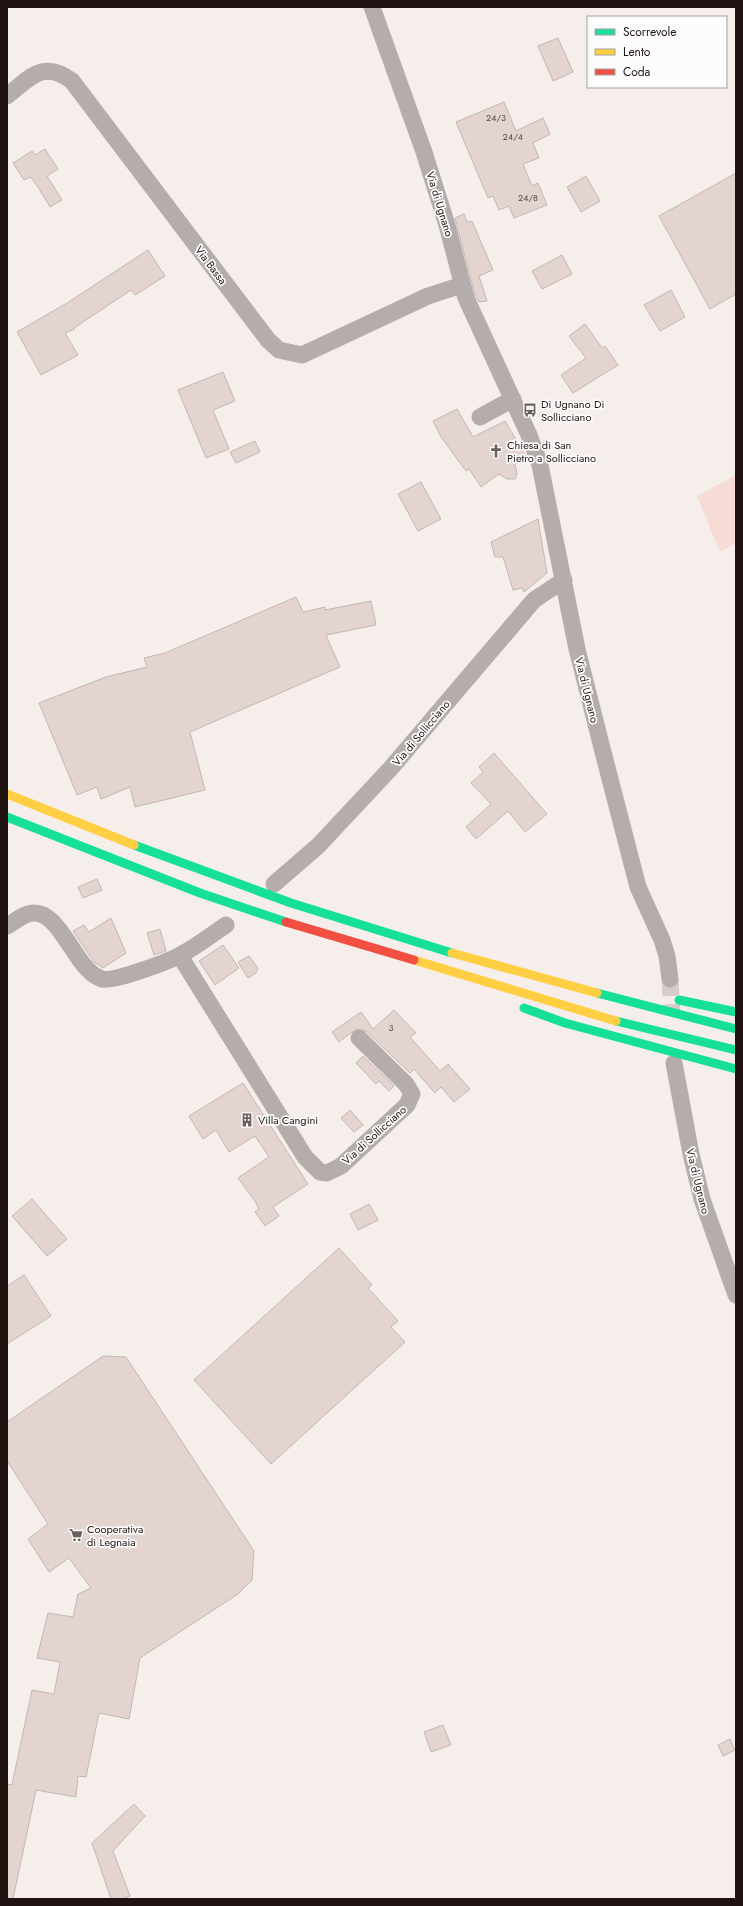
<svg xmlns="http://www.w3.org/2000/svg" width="743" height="1906" font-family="Jost,sans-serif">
<rect width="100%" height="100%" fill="#f6eeeb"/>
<path fill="#f7dcd6" d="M736 475V543L720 552 697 496Z"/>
<path fill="#e4d4d0" stroke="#c2b7b5" d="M558 38 573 72 553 81 538 46Z
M504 102 516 131 543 118 550 134 533 143 539 158 523 164 532 186 538 183 547 205 514 218 509 206 499 210 493 196 488 198 456 122Z
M45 149 58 169 47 176 62 200 50 207 36 184 30 177 24 180 13 163 32 151 35 155Z
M736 173V294L710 309 659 216Z
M586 176 600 201 581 212 567 187Z
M464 214 467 222 472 221 493 270 479 276 487 301 479 302 475 295 455 218Z
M148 250 165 276 135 295 131 290 74 328 75 329 65 333 78 355 41 375 17 332 67 303Z
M562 255 572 274 542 289 532 271Z
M671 290 685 317 660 331 644 305Z
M585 324 602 348 605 346 618 365 573 393 561 375 586 358 569 336Z
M223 372 235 401 213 410 229 449 206 458 178 390Z
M457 409 473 437 505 421 527 458 515 464 517 474 515 479H507L499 474 481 487 469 469 466 471 441 437 433 421Z
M255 441 260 452 236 463 230 452Z
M421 482 441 519 418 531 398 494Z
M538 519 547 573 524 592 522 588 513 590 503 557H495L491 542Z
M296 597 303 612 325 607V610L371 601 376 625 326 635 340 667 190 732 205 790 135 807 130 787 101 799 97 787 77 795 39 703 106 677 147 667 144 658 165 653Z
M494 753 547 814 525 832 508 811 476 839 466 827 491 804 471 783 483 772 479 767Z
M97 879 102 890 83 898 78 887Z
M111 918 126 953 103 968 94 962 73 931 84 925 89 932Z
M160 929 166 951 154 955 147 933Z
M223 945 239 968 215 985 199 961Z
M249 956 258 968 256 973 248 978 238 962Z
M394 1010 416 1033 410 1037 440 1071 448 1064 470 1089 454 1102 441 1087 435 1093 414 1069 410 1073 366 1031 356 1029 339 1042 332 1032 361 1012 373 1029Z
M363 1056 394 1086 389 1091 379 1081 376 1084 356 1063Z
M243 1083 308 1184 273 1207 279 1216 265 1226 255 1212 259 1209 255 1201 238 1178 269 1157 255 1136 229 1152 216 1130 203 1139 189 1116Z
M350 1110 363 1125 354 1132 341 1118Z
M32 1199 67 1239 47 1256 12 1216Z
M369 1204 378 1220 358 1230 350 1214Z
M339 1248 372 1285 368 1288 398 1321 391 1327 405 1342 271 1464 194 1380Z
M24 1275 51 1316 7 1344V1286Z
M103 1356 126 1357 254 1551 252 1580 238 1594 140 1658 129 1719 99 1713 86 1777 78 1776 76 1797 36 1790 13 1899H7V1784L12 1785 32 1690 54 1694 60 1662 37 1658 48 1613 73 1617 78 1594 91 1588 69 1558 49 1572 28 1539 48 1524 7 1461V1422Z
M443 1725 451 1745 431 1752 424 1732Z
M730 1739 735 1750 723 1756 718 1745Z
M134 1804 145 1816 113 1851 130 1896 122 1899H111L92 1843Z"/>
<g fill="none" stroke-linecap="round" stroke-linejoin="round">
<path stroke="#d6cdca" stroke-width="17" stroke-dasharray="17 8" stroke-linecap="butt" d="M670 979 672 1015"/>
<path stroke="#b5adac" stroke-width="17" d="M372 7 424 152 447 225 466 298 529 435 540 465 577 649 602 748 638 887 662 940 667 956 670 979
M7 96C30 78 43 59 72 81L268 340 279 350 302 355 428 296 462 285
M480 417 513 399
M274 884 318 846 391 768 534 600 564 580
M7 926C14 922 21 916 28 914 60 904 74 971 102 979 113 982 168 962 180 955 196 947 211 935 226 925
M180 956 305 1157 320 1172 327 1173 341 1166 407 1105 412 1094 406 1084 359 1038
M674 1063 691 1154 702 1199 736 1295"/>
<path stroke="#16e098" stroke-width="9" d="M7 817 200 893 286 922
M134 845 291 903 452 953
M597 993 736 1029
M679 1000 736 1012
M524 1008 565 1023 736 1069
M616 1021 736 1050"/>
<path stroke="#ffcf43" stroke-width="9" d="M7 794 134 845
M452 953 597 993
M414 960 616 1021"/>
<path stroke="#f24e42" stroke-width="9" d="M286 922 414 960"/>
</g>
<defs>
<g id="bus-bare" transform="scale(1.08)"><path d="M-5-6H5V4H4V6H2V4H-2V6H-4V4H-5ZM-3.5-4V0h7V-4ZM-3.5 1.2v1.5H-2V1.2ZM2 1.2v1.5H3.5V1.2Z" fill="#6c605d" stroke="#fcfcfc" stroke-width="2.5" paint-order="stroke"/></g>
<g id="church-bare" transform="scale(1.08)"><path d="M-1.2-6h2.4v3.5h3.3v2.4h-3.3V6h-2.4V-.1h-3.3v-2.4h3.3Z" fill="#6c605d" stroke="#fcfcfc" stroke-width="2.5" paint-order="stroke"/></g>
<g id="building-bare" transform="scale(1.08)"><path d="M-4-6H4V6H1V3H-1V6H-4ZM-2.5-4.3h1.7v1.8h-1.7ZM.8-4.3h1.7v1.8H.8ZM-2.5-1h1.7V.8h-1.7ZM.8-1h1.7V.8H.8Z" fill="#6c605d" stroke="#fcfcfc" stroke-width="2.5" paint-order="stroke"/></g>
<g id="supermarket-bare" transform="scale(1.08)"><path d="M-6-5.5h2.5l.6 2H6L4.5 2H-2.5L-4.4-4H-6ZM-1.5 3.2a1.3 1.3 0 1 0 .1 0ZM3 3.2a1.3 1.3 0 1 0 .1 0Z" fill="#6c605d" stroke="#fcfcfc" stroke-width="2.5" paint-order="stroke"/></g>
</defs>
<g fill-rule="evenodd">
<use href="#bus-bare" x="530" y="410"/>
<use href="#church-bare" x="496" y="451"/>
<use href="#building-bare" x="247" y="1120"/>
<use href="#supermarket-bare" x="76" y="1535"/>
</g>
<g text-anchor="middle" stroke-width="3.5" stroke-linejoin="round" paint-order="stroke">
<g font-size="9" fill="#544543">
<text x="496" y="121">24/3</text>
<text x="513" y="140">24/4</text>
<text x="528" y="201">24/8</text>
<text x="391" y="1031">3</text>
</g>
<g font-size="11" fill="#211311" stroke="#fcfcfc">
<text transform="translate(440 204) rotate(73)" y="4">Via di Ugnano</text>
<text transform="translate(211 265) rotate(53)" y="4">Via Bassa</text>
<text transform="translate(587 690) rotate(76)" y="4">Via di Ugnano</text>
<text transform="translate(421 733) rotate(-50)" y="4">Via di Sollicciano</text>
<text transform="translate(374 1135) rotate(-42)" y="4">Via di Sollicciano</text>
<text transform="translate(698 1181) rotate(76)" y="4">Via di Ugnano</text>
</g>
<g font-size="11" fill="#211311" stroke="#fcfcfc" text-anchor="start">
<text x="541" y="408">Di Ugnano Di<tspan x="541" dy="13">Sollicciano</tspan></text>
<text x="507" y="449">Chiesa di San<tspan x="507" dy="13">Pietro a Sollicciano</tspan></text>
<text x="258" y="1124">Villa Cangini</text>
<text x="87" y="1533">Cooperativa<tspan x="87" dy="13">di Legnaia</tspan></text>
</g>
</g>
<rect width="743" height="1906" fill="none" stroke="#211311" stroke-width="16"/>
<rect x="587" y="16" width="140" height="72" fill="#fcfcfc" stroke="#a49f9e"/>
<rect x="595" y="29" width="20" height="6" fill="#16e098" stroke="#a49f9e"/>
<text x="623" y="36" font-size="12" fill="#211311">Scorrevole</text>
<rect x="595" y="49" width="20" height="6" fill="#ffcf43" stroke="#a49f9e"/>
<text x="623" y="56" font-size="12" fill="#211311">Lento</text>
<rect x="595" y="69" width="20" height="6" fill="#f24e42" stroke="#a49f9e"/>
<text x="623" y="76" font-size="12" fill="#211311">Coda</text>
</svg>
